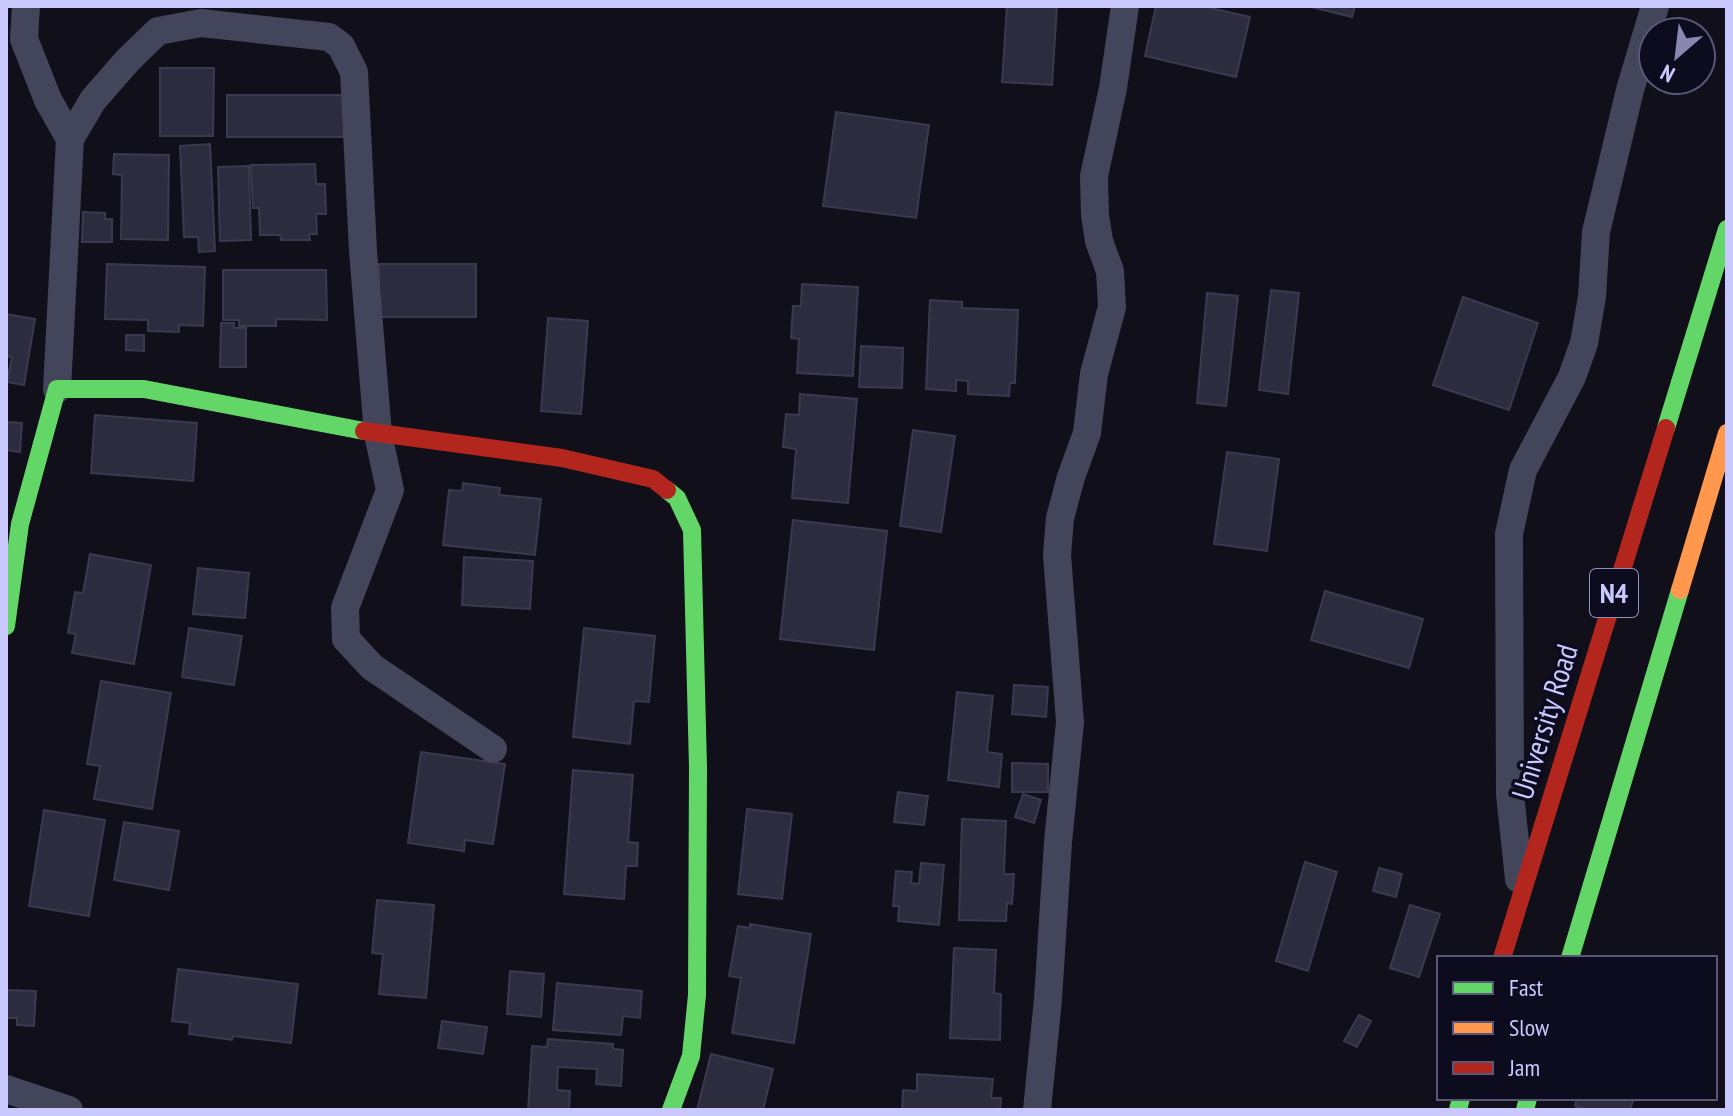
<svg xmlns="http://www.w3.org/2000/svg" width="1733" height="1116" font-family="'PT Sans Narrow',sans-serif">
<rect width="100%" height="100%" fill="#100f1a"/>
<path fill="#2d2c3e" stroke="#3b394f" stroke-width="2" d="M1007 6H1057L1052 85 1002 82Z
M1156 6H1202L1250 17 1236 77 1145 56Z
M1307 6H1355L1352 17Z
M160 68H214L213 136H160Z
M227 95H346L347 137H227Z
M836 112 929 125 916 218 823 206Z
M210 144 215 251 199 252 198 237H184L180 146Z
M114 154 169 155 168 240 121 239 122 175 113 174Z
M315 164 316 184H325L326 214H316L317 234H309L310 240H281L280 235H260L259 208H253L251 165Z
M249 166 251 240 220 241 218 167Z
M83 212 105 213V219H112V242H82Z
M107 264 205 267 203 326 179 325V332L148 331V320L105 319Z
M379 264H476V317H379Z
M223 270H326L327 320 276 319V326H239V320H223Z
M802 284 858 287 853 376 797 373 799 339 791 338 793 306H801Z
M1271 290 1299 293 1288 394 1259 390Z
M1207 293 1238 296 1226 406 1197 403Z
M1463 297 1538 323 1509 410 1433 385Z
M930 300 962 302V308L1018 310 1015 383H1010L1009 396 968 394V381L956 380V391L926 389Z
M6 314 35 319 24 385 7 382 12 357 6 356Z
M548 318 588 321 581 414 541 411Z
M221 323H234V328H246V367H220Z
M126 335H144V351L126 350Z
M861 346 903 348 902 388 859 387Z
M800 394 857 399 848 503 792 498 796 449 783 447 786 414 799 415Z
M95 415 197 423 193 481 91 473Z
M6 422 22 423 20 452 6 450Z
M913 430 955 436 941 532 900 526Z
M1227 452 1279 459 1267 551 1214 544Z
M463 483 500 488 499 495 541 499 535 555 443 545 449 490 462 491Z
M793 520 887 531 874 650 780 639Z
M90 554 151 565 134 664 72 653 76 634 68 633 75 592 83 593Z
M464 557 533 561 530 609 462 605Z
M198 568 249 573 245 618 193 614Z
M1325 591 1423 619 1409 668 1311 640Z
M189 628 242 636 234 685 182 677Z
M584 628 655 636 649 702 634 701 630 744 573 737Z
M101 681 171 693 152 809 94 799 100 766 87 764Z
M1014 685 1048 687 1046 717 1012 714Z
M957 692 993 696 987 752 1002 754 999 787 948 780Z
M421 752 505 764 493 844 465 840 464 851 408 843Z
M1012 763 1048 764V792H1012Z
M573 770 633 775 628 842 638 843 637 866H626L624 899 564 894Z
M898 792 928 796 924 825 894 822Z
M1023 794 1041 800 1034 823 1015 817Z
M747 809 792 814 782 899 738 894Z
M44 810 105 820 89 916 29 906Z
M962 819 1006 821 1004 874H1014L1012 904 1007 903 1006 921 959 920Z
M124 822 179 831 169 890 114 880Z
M1305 862 1337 872 1308 971 1276 961Z
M921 863 944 865 939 925 898 921 899 906H893L896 871 912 872 911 883 919 884Z
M1379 868 1402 874 1396 897 1373 891Z
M377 900 434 905 426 998 379 994 383 954 372 953Z
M1410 905 1440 914 1419 977 1390 968Z
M750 924 811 934 794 1043 732 1033 741 978 729 976 738 926 750 928Z
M954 948 996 950 994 993 1001 994 1000 1040 950 1038Z
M178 969 298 984 291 1043 233 1036 232 1040 189 1034 190 1023 172 1021Z
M510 971 544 974 541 1017 507 1014Z
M557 983 642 991 640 1018 623 1016 621 1035 553 1030Z
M6 990 36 991 34 1026 17 1025V1018H6Z
M1359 1015 1371 1021 1357 1047 1344 1041Z
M442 1021 487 1027 483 1054 438 1048Z
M548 1039 613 1044V1049L623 1050 621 1086 596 1084 597 1069 558 1067 557 1090 570 1091 569 1110H528L532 1046 547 1047Z
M711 1054 773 1069 763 1110H697Z
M917 1074 993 1079 991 1098H1001L1000 1110H902L903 1090 917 1091Z
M1577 1098H1634L1630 1110H1588L1575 1106Z"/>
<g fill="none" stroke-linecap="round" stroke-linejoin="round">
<path stroke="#43455b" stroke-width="28" d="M26 6 24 39 48 100 70 139
M57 389 70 139 93 100 128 60 158 31 201 23 329 37 341 46 354 72 363 251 378 434 390 490 345 608 346 639 372 667 493 749
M1519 879 1510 794 1509 534 1523 470 1572 377 1584 343 1592 297 1596 232 1630 90 1655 6
M6 1089 69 1110
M1037 1110 1048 999 1058 842 1070 722 1057 555 1060 518 1071 477 1087 433 1094 374 1112 307 1110 271 1099 241 1095 215 1094 176 1113 88 1125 6"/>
<path stroke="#63d668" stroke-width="18" d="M1666 428 1727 229
M667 490 677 498 692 530 698 767 697 995 691 1056 671 1110
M6 626 20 524 57 389H144L364 431
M1570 958 1680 590
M1458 1110 1461 1098
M1525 1110 1528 1098"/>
<path stroke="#ff974d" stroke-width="18" d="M1680 590 1727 433"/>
<path stroke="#b3261e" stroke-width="18" d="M364 431 562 458 653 479 667 490
M1502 958 1666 428"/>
</g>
<g text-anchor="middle" stroke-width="7" stroke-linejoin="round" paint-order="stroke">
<rect fill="#0d0b1e" stroke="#918fbc" stroke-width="2" x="1590" y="569" width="48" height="48" rx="6"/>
<g font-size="28" font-weight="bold" fill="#c9c8ff">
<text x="1614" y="603">N4</text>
</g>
<g font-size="30" fill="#c9c8ff" stroke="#0d0b1e">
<text transform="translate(1545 722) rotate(-73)" y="10">University Road</text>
</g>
</g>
<rect width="1733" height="1116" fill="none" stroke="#c9c8ff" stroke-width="16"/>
<rect x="1437" y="956" width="280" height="144" fill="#0d0b1e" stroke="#585778" stroke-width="2"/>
<rect x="1453" y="982" width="40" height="12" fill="#63d668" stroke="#585778" stroke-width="2"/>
<text x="1509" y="996" font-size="24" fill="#c9c8ff">Fast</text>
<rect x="1453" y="1022" width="40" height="12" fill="#ff974d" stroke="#585778" stroke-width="2"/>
<text x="1509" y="1036" font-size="24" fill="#c9c8ff">Slow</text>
<rect x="1453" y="1062" width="40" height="12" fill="#b3261e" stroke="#585778" stroke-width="2"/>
<text x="1509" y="1076" font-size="24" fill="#c9c8ff">Jam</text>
<g transform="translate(1677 56) rotate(208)"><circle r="38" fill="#0d0b1e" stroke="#585778" stroke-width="2"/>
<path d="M0-6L14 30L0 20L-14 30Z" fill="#8887af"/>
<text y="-12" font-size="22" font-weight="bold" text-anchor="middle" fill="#c9c8ff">N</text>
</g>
</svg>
